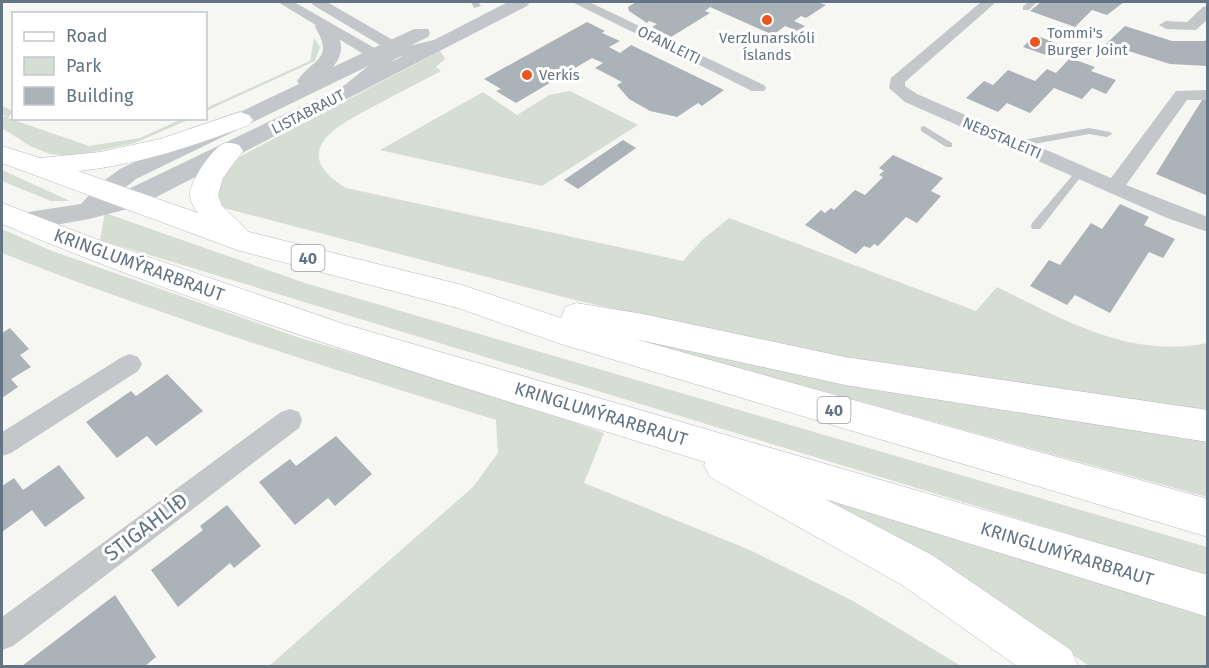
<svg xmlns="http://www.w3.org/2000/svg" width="1209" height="668" font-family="'Fira Sans',sans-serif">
<rect width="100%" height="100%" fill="#f6f6f2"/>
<path fill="#d6ddd3" d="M314 38 320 47 315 61 206 111V108L310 61Z
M440 51 445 59 436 67 441 71C420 82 399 93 378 104 342 123 284 150 346 188L683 261 701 241 729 218 976 311 997 287C1064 320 1131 359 1207 343V414L805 352 575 300 224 208 214 199 216 177 237 158Z
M570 91 638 125 542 186 380 150 483 92 517 115 549 95Z
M2 106 13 111 8 118 89 146 140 138 182 119H190L135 143 74 156 50 154 30 146 2 128V118L5 116 2 114Z
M2 170 70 201H51L2 181Z
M105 213 305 283 1207 547V576L100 240Z
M2 229 52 251 300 338 505 398 604 433 584 483 750 550 853 601 961 666H269L473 487 498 453 496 420C330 368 163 317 2 253Z
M631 338 1207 437V497Z
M779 482 1207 617V666H1089L1017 616Z"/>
<path fill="#abb2b8" d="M636 2H822L820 3 826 5 806 18 801 16 794 21 805 26 797 31 785 26 773 35 710 7 705 11 710 13 671 37 652 27 657 24 649 21 647 23 629 11 628 7Z
M1041 2H1124L1107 15 1092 10 1075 27 1030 11Z
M587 22 605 31 602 33 620 41 609 47 620 53 631 45 724 90 702 106 698 103 677 117 650 111 629 99 617 85 622 82 595 68 603 63 592 58 516 103 496 91 501 89 484 79Z
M1125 26 1172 41H1205L1208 37V66L1170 64 1106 44Z
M1035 35 1063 46 1052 57 1023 47Z
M1070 58 1095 67 1091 71 1116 80 1106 94 1092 88 1082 99 1054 88 1030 113 1007 103 998 112 966 98 984 81 993 85 1008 70 1035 81 1047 69 1056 73Z
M1202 100H1208V196L1156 174Z
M623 140 636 148 578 189 564 180Z
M893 155 943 178 931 191 941 196 917 223 906 217 878 246 874 244 870 248 864 246 856 254 805 225 821 210 825 213 831 208 834 210 855 190 865 195 883 177 879 175 884 171 879 168Z
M1120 204 1149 217 1144 225 1175 239 1163 258 1149 252 1110 313 1075 295 1067 305 1030 286 1049 260 1060 265 1091 223 1102 229Z
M10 328 29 349 20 355 31 367 11 379 18 387 2 398V333Z
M167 374 203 411 156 446 147 436 117 458 86 422 131 391 136 396Z
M336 436 372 474 335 506 328 498 295 525 259 482 290 459 296 466Z
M59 465 85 498 45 527 32 510 2 532V486L14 478 23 490Z
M227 505 261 546 234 568 230 563 178 607 151 570 203 530 200 526Z
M115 595 156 657 145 666H22Z"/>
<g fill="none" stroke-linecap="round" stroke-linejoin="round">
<g stroke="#b6babe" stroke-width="1">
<path id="primary" d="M240 112 249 115 253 120 249 125C193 146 138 165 78 171L198 213C194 208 191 203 190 196 189 183 210 152 221 145 227 141 233 143 239 145L243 151 223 178 218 195 222 206 249 232 462 285 561 318 565 307 576 303 643 314 845 357 1208 410V442L845 385 635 339 1208 499V537L561 344 458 308 237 250 2 163V146L40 158 100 152 160 139Z
M2 203 96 239 344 324 1208 575V617L825 499 932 555 1071 650 1078 666H1017L902 585 710 477 704 465 705 462C469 389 230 320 2 224Z"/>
</g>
<path fill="#c3c7ca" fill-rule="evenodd" d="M471 2H478L481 6 474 8Z
M1029 2H1037L1029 10H1023V6Z
M924 126 952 143V147H946L921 131V127Z
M1089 128 1110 132 1112 134 1107 137 1089 134 1017 147 1012 144 1017 141Z
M1080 169 1083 170V174L1040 229H1032L1031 226 1032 223 1077 170Z"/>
<path fill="#c3c7ca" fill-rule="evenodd" d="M278 2H294L378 50 385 48 313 5 311 2H327L398 43 400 48 438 39 446 44 443 47C433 50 400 54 394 60 380 71 362 100 341 94L339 91 341 88 377 59 370 58Z
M572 2H589L764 85 766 88 764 91H752Z
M981 2H996L905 82V86L917 94 1111 178 1176 91 1208 90V100H1187L1126 185 1208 217V232L1167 218 905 102 889 88 891 78Z
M1208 6V19L1196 30 1166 29 1159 25 1166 21 1187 22 1203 7Z
M130 354 138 357 142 364 138 371 11 453 2 456V432L122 357Z
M290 409 299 412 302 420 299 428 13 646 2 650V617L281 412Z"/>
<path fill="#c3c7ca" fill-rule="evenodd" d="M508 2H530L527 6 139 206 89 219 22 231 13 228 10 222 13 216 22 213 81 204 98 185 120 169 299 84 297 81C313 58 335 60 315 27L317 23H331C342 40 346 50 333 67L414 29H428L430 33 428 37 136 179 116 195 360 78Z"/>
<use href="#primary" fill="#fff" fill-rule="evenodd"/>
</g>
<g fill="#ea561e" stroke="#fff" stroke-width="2">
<circle cx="767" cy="20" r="6"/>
<circle cx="1035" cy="42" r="6"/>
<circle cx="527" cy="75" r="6"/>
</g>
<g text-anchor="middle" stroke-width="6" stroke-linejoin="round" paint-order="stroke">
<g font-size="15" fill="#637484" stroke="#fff" text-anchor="start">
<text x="1047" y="38">Tommi's<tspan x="1047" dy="17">Burger Joint</tspan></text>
<text x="767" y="43" text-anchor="middle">Verzlunarskóli<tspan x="767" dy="17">Íslands</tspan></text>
<text x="539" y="80">Verkís</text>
</g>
<g font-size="15" fill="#637484" stroke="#fff">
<text transform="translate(669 45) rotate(26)" y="5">OFANLEITI</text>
<text transform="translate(308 112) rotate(-27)" y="5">LISTABRAUT</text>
<text transform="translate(1002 138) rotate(23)" y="5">NEÐSTALEITI</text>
</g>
<g fill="#fff" stroke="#929ea9" stroke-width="1.5">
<rect x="291.5" y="245" width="33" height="26" rx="4.5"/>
<rect x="817.5" y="397" width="33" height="26" rx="4.5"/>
</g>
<g font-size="16" font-weight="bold" fill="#637484">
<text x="308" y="264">40</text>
<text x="834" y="416">40</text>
</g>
<g font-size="18" fill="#637484" stroke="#fff">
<text transform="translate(139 265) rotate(20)" y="6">KRINGLUMÝRARBRAUT</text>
<text transform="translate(601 414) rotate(17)" y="6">KRINGLUMÝRARBRAUT</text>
<text transform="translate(1067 554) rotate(17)" y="6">KRINGLUMÝRARBRAUT</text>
</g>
<g font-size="21" fill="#637484" stroke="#fff">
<text transform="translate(146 527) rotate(-37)" y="7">STIGAHLÍÐ</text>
</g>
</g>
<rect width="1209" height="668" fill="none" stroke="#637484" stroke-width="6"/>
<rect x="12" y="12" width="195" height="108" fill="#ffffff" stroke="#c1c7ce" stroke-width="1.5"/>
<rect x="24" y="32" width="30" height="9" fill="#ffffff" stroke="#c1c7ce" stroke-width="1.5"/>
<text x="66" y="42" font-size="18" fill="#637484">Road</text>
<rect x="24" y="57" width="30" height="18" fill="#d6ddd3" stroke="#c1c7ce" stroke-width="1.5"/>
<text x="66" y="72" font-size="18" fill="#637484">Park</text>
<rect x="24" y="87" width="30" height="18" fill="#abb2b8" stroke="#c1c7ce" stroke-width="1.5"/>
<text x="66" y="102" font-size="18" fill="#637484">Building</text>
</svg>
